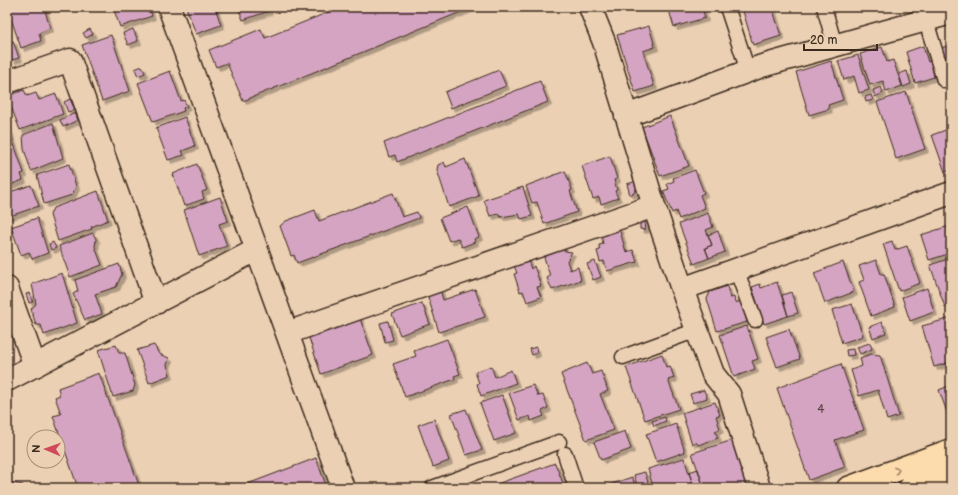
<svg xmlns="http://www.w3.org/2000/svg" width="958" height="495" font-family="'Balsamiq Sans',sans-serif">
<defs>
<filter id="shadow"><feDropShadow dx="3.5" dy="3.5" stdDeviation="0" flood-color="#0004"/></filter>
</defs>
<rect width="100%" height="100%" fill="#ecd0b3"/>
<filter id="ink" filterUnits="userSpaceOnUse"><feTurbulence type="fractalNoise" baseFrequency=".025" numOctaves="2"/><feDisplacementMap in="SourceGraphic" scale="8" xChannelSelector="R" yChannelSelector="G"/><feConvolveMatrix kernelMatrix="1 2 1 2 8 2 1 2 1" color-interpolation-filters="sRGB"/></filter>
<g filter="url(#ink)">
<path fill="#d5a4c2" stroke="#3b2a1e" filter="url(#shadow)" d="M7 7H44L50 28 39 33 41 41 21 48Z
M113 7H149L152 16 120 27Z
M186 7H215L221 25 196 34Z
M238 7H268L269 11 243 20Z
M341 7H473L243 101 227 63 216 67 209 50 261 29 265 38Z
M668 7H702L705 18 674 27Z
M756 7H772L781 36 753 45 743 11Z
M649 26 655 47 643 51 654 86 635 92 617 35Z
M90 29 93 34 86 38 83 33Z
M133 29 138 41 128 45 123 33Z
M111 35 130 91 102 101 82 45Z
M13 41 19 58 12 60 7 43Z
M951 45V73H950L941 48Z
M923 46 928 62 931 61 934 77 915 83 906 52Z
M882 47 887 62 893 60 902 86 886 92 883 81 870 85 860 54Z
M858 55 869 90 859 93 854 76 844 80 838 61Z
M831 61 843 100 828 105 829 109 809 115 796 72Z
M142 66 145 73 138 76 135 69Z
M499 70 506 86 451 108 445 92Z
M170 71 181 101 184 100 187 107 183 108 184 111 153 122 138 83Z
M907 71 911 84 903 87 899 74Z
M540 81 548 102 397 162 395 155 389 157 384 143Z
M881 87 883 93 875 97 873 90Z
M24 90 27 96 36 93 39 100 56 94 63 114 20 130 7 96Z
M906 92 925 149 896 159 877 102Z
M871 95 873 100 866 102 865 97Z
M70 99 75 110 68 112 64 102Z
M75 113 78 120 63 127 60 120Z
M670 116 689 166 660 176 642 127Z
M185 117 195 146 182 151 184 155 168 160 156 128Z
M53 123 63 158 31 171 24 149 23 135Z
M7 124 24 173 21 174 23 180 7 186Z
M951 128V170L945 172 932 135Z
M610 156 617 179 614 180 617 190 615 191 618 198 601 204 599 197 593 199 582 166Z
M465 159 479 196 449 207 437 170 438 165 444 162 446 167Z
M69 164 76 186 72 195 44 204 37 175Z
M197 164 207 190 202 192 204 199 184 206 173 174Z
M695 170 704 193 700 195 705 208 679 219 676 211 672 213 663 191 669 189 667 184 674 181 673 178Z
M565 171 572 190 570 191 577 212 544 224 537 202 532 203 526 186Z
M637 181 638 185 634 193 630 195 627 184Z
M31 185 39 206 7 217V193Z
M523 187 532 216 521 219 519 214 501 217 498 214 490 216 484 200Z
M98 191 108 220 91 227 92 229 58 241 50 215 53 208Z
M393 193 402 217 417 212 419 218 297 263 294 255 291 256 280 226 286 221 315 210 319 221Z
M220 197 228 221 219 224 227 246 199 256 184 210Z
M468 207 479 237 474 239 475 242 462 247 458 238 449 241 440 218Z
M708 213 713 227 706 230 712 245 705 248 709 258 694 264 679 224Z
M37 218 48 253 32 259 29 252 21 255 11 227Z
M640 222 646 223 645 230 640 229Z
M949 226 951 232V253L929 260 921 235Z
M619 228 626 252 633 250 637 262 607 271 604 261 600 262 597 251 600 250 599 245 603 244 601 234Z
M718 231 725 252 709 258 705 248 712 245 708 235Z
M93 233 96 239 95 247 102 265 70 277 59 246Z
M892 241 895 250 907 246 920 283 899 291 883 244Z
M53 242 56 248 51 250 49 244Z
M564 247 565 251 572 252 567 261 570 270 578 267 581 280 552 290 547 278 550 276 543 254Z
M527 257 531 269 534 266 541 286 537 287 541 297 527 302 523 291 520 292 514 274 517 273 513 263Z
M951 258V305L945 307 930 265Z
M876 260 881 274H884L895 307 871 316 859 282 864 280 859 266Z
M595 261 601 277 593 280 587 264Z
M843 262 854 292 825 303 814 273Z
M119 264 122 274 116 287 95 294 102 314 85 320 73 294 78 291 75 280Z
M62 273 77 323 44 335 41 325H36L31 309 36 304 32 284Z
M777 282 788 316 764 324 752 287 760 284 761 288Z
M727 286 730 298 734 297 735 303 741 301 747 322 717 331 707 299 710 292Z
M927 288 934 312 910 321 902 297Z
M440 289 443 300 475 289 485 317 439 332 427 294Z
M791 292 798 313 788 316 782 295Z
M30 293 33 302 29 303 26 294Z
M422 303 430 324 400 335 392 314Z
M852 304 863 336 842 343 832 310Z
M359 316 373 355 321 374 308 335Z
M951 318V362L934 367 922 326Z
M388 321 393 340 385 342 380 323Z
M882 322 886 333 873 338 869 327Z
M747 326 758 359 752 361 755 369 734 377 720 335Z
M789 329 800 359 777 367 766 337Z
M447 339 460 374 454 376 455 379 405 397 393 364 416 356 414 351Z
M870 343 872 349 860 354 857 347Z
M116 345 119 353H125L135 385 133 391 113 397 98 350Z
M154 345 159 354 169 358 167 365 170 375 149 383 137 350Z
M536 347 537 353 532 355 530 349Z
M853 349 854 355 847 356 846 350Z
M662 354 666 367 670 366 674 378 668 380 679 409 645 420 626 367Z
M871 354 880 355 899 416 887 420 878 390 859 396 851 370 862 366 860 358Z
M587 363 592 374 601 371 608 391 600 394 614 430 586 440 561 374Z
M841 364 864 430 835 440 845 467 809 480 777 388Z
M491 366 495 377 511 370 516 383 481 396 477 384 479 383 475 372Z
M99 373 140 488H78L53 416 61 414 55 397 60 395 58 388Z
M533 385 538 396 543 395 548 408 542 411 544 416 531 421 530 416 519 420 509 393Z
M951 385V414L948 415 939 390Z
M704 390 707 398 693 403 690 394Z
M502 395 516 433 494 441 480 403Z
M715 402 720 415 716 416 720 429 715 431 718 438 698 445 696 442 692 444 682 413Z
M466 409 482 450 466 455 451 414Z
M665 417 666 421 654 426 652 421Z
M434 419 449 461 433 467 418 425Z
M676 424 685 452 656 462 646 434Z
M625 431 631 449 601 460 594 442Z
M733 440 749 488H704L692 453Z
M316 458 327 488H237Z
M684 458 694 488H661L660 485 653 487 648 469Z
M555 463 565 488H486Z
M698 469 704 488H694L689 472Z
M645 472 648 483 637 485 634 475Z
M632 477 636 488H600Z
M13 483 23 485 24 488H7V485Z"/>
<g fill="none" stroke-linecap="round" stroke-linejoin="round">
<g stroke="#3b2a1e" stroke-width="17">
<path id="service" d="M727 7 748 71
M824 7 835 46
M926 21 944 80
M736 269 755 320
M623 357 697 330
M565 454 576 488
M432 488 559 442"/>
</g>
<g stroke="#3b2a1e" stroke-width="25">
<path id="minor" d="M169 7 343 488
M590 7 604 42 654 206 682 289 713 374 729 394 759 488
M7 82 70 60 156 303
M626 116 762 66 951 13
M7 288 35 366
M682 289 951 193
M287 333 654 206
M7 380 256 250"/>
</g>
<g stroke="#3b2a1e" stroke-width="25">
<path id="trunk" d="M848 488 951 450
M910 488 951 473"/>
</g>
<use href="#service" stroke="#ecd0b3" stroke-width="14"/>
<use href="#minor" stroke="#ecd0b3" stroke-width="22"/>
<use href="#trunk" stroke="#fcdcac" stroke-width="22"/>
</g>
<defs><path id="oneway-chevron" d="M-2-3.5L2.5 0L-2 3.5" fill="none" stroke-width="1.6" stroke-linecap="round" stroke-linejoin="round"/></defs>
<use stroke="#9c8365" href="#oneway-chevron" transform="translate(897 470) rotate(-20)"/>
</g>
<g text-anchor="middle" stroke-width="3" stroke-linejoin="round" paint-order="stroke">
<g font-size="12" fill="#624847">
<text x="821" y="413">4</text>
</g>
</g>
<rect width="958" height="495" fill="none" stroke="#ecd0b3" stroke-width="24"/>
<rect x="12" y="12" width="934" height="471" fill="none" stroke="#3b2a1e" stroke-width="1.5" filter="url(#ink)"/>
<g transform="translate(46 449) rotate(272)"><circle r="19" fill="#ecd0b3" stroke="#a58e77"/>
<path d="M0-3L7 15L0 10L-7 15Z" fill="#d1495b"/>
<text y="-6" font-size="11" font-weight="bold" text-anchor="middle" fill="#3b2a1e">N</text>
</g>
<path d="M804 44v6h73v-6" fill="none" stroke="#3b2a1e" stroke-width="2"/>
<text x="810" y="44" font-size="12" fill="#3b2a1e" stroke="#ecd0b3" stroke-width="3" paint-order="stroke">20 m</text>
</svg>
